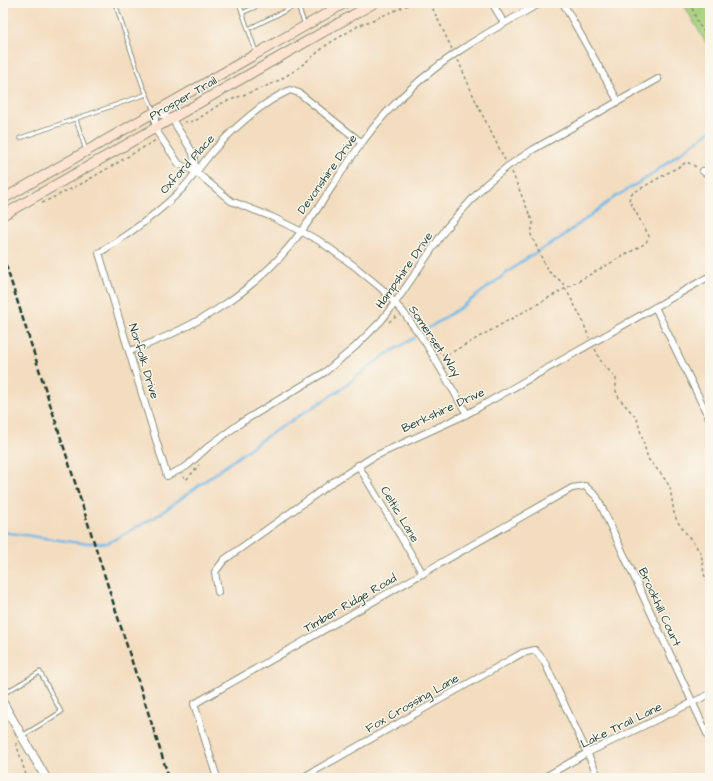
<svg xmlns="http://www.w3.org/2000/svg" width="713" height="781" font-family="'Architects Daughter',sans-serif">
<rect width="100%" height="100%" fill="#fbf7ec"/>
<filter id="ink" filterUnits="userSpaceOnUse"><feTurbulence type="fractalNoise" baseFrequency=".025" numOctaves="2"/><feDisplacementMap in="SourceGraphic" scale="8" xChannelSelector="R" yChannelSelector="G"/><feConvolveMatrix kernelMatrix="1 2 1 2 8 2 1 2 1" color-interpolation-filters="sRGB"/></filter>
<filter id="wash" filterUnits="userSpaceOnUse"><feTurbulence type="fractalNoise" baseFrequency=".012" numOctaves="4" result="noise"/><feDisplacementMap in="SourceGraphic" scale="16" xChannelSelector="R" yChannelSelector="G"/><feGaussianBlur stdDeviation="0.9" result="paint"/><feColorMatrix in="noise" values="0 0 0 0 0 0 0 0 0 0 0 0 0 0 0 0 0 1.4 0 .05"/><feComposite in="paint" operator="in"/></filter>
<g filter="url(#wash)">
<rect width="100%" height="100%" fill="#f3ddc0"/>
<path fill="#a6d07b" stroke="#628658" d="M683 3H710V50Z"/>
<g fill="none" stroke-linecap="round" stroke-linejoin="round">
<path stroke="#70b8e8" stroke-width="2.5" d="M427 329 460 308 527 258 559 239 612 199 648 177 710 131
M3 532 80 543H108L157 516 264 438 340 390 382 357 414 338"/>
</g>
</g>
<g filter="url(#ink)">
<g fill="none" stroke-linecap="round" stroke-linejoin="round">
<g stroke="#898d7a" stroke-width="5">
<path id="service" d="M115 3 142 84 154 111
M239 3 256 52
M297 4 305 25
M242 13 264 3
M248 29 297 5
M76 119 86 151
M20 138 147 94
M3 694 40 672 61 712 22 736"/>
</g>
<g stroke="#898d7a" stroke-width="8">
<path id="minor" d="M492 3 504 23
M563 3 618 101
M362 143 299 93 290 90C261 103 233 129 212 152 202 164 193 177 183 188 158 214 129 234 99 253L167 476 187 466 209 446 242 422 325 372 355 347 381 321 395 303 447 227 486 184 508 166 534 149 658 79
M703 171 710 176
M196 172 193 153 172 119 155 112V129L179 164 196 172 231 201 272 217 318 240 353 265 382 289 404 313 425 342 467 414
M655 307 710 420
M130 351C199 326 257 291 301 232 331 192 354 147 388 111 431 64 485 33 541 3
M358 465 423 574
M218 592 215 572 224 560 333 482 373 457 467 414 710 276
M217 778 194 704 572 488 585 486 597 497 710 740
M302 778 522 653 535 650 544 661 599 778
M543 778 587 753 710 694"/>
</g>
<g stroke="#898d7a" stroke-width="10">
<path id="tertiary" d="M3 703 46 778"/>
</g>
<g stroke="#898d7a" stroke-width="11">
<path id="secondary" d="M3 199 345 3
M3 215 374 3"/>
</g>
<path stroke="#898d7a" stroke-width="1.5" stroke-dasharray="3 3" stroke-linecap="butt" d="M430 3 452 49
M690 3 698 23 710 42
M458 60 477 104 505 160
M184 122 195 121 220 104 274 83 296 70 328 44 358 26 413 3
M512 172 533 223 531 235 548 271 562 282 582 319 589 338
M42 203 83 183 156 140
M389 322 397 316
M595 349 602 363 616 378V391L619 398 637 419 648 459 662 475 670 487 674 513 677 521 701 553 704 574 710 588
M438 350 441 354 447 355 646 243 649 236 629 200 631 194 687 162 698 168
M183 476 186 480 199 465
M3 722 6 726
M16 743 26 775 29 778"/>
<use href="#service" stroke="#fff" stroke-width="3"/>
<use href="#minor" stroke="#fff" stroke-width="6"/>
<use href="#tertiary" stroke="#fff" stroke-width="8"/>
<use href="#secondary" stroke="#fde4d0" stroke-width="9"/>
<path stroke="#1f3d34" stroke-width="2.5" stroke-dasharray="6 3" stroke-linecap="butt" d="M3 256 169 778"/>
</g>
</g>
<g text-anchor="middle" stroke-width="3" stroke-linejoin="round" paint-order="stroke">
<g font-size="12" fill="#1f3d34" stroke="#fbf7ec">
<text transform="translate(183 98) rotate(-30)" y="4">Prosper Trail</text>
<text transform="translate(187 164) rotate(-48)" y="4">Oxford Place</text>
<text transform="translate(327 174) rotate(-55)" y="4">Devonshire Drive</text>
<text transform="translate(404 270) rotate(-55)" y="4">Hampshire Drive</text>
<text transform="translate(435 341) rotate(56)" y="4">Somerset Way</text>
<text transform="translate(144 361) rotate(73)" y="4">Norfolk Drive</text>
<text transform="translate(443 410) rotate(-25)" y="4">Berkshire Drive</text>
<text transform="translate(400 514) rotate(59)" y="4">Celtic Lane</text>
<text transform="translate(350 603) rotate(-30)" y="4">Timber Ridge Road</text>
<text transform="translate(660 607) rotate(65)" y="4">Brookhill Court</text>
<text transform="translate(412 703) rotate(-30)" y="4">Fox Crossing Lane</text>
<text transform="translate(621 725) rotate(-26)" y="4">Lake Trail Lane</text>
</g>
</g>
<rect width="713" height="781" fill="none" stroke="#fbf7ec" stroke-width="16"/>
</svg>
